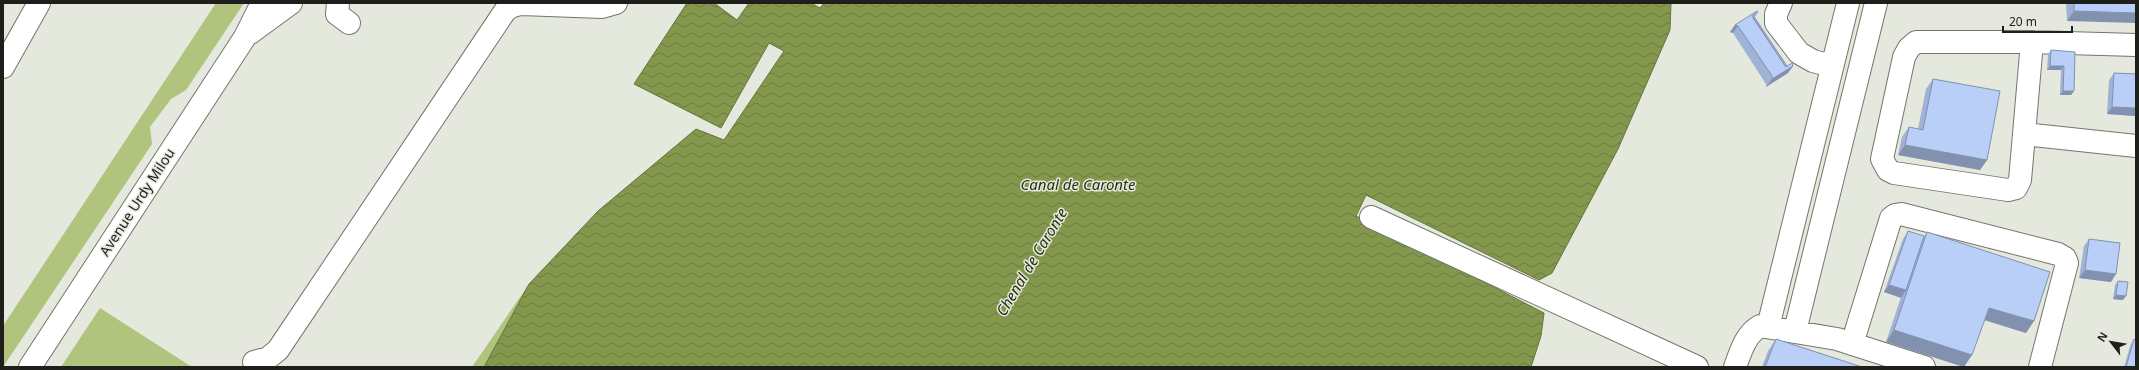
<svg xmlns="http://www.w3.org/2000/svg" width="2139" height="370" font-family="'Noto Sans',sans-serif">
<defs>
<pattern id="water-waves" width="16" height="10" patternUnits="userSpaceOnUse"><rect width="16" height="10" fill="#84984d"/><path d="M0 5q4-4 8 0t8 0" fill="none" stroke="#6b7b3f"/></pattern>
</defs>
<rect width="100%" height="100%" fill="#e5e8dd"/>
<path fill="#b0c47e" d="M216 3H244L186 90 171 99 150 127 152 144 3 367V326Z
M529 284 484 367H472Z
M100 308 192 367H61Z"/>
<path fill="url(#water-waves)" stroke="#65743e" d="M687 3H714L737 20 749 3H811L820 8 824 3H1671L1670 30 1618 149 1552 273 1539 280 1366 195 1356 216 1544 313 1541 336 1531 367H484L529 284 598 211 696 129 724 140 784 51 769 43 721 128 634 84Z"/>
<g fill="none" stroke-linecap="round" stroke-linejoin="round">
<g stroke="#73766c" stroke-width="24">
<path id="minor" d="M338 3 337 14 349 23
M1781 3 1776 14V23L1799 53 1813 61 1832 66
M250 33 291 3
M2032 42 2020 180 2016 188 2008 190 1894 173 1888 170 1882 159 1904 57 1909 48 1916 42H2032L2136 45
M3 67 39 3
M2024 134 2136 146
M1371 217 1697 367
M1768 327 1848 3
M1795 331 1876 3
M1852 344 1891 218 1895 215 1901 214 2058 254 2065 258 2067 263 2040 367
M254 362 268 358 278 350 505 11 512 6 521 4 602 7 616 3
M30 367 245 37 262 3
M1735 367C1741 351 1745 335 1760 326L1837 339 1924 367"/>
</g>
<use href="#minor" stroke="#fff" stroke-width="22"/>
</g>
<path fill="#a0b2d5" d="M2066 3H2136L2067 21Z
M1758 12 1755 17 1787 66H1793L1788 73 1766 87V84L1733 33 1730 32 1735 25Z
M2051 50 2075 52 2074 91 2071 95H2060L2061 70H2047L2048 54Z
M2114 73 2136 74V116L2107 114 2109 80Z
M1933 79 1987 160 1980 170 1898 155 1902 137 1909 127 1918 129 1926 89Z
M1908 231 1924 237 1927 232 2026 333 1985 320 1964 367 1886 342 1901 297 1884 292 1903 239Z
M2089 239 2111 282 2079 278 2084 246Z
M2118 281 2123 300 2113 299 2115 285Z
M1776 339 1862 367H1762L1768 351Z
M2134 339 2136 367H2124L2131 343Z"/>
<path fill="#8291ae" d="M2074 11 2136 13V23L2067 21Z
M1735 25 1738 26 1733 33 1730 32Z
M1793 66 1788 73 1766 87 1772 79Z
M2050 66H2064L2061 70H2047Z
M2063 91H2074L2071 95H2060Z
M2112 107 2136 108V116L2107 114Z
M1905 145 1987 160 1980 170 1898 155Z
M2085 270 2116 274 2111 282 2079 278Z
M1889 285 1906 290 1901 298 1884 292Z
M2116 295 2126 296 2123 300 2113 299Z
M1989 308 2034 321 2026 333 1981 319Z
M1894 330 1972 355 1964 367 1886 342Z"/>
<path fill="#bacff8" stroke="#8291ae" d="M2074 3H2136V13L2074 11Z
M1757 11 1758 12 1752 16 1786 67 1792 63 1793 66 1772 79V76L1738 26 1735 25Z
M1754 17 1787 66 1786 67 1753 18Z
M2051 50 2075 52 2074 91H2063L2064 66H2050Z
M2114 73 2136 74V108L2112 107Z
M1933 79 2000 91 1987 160 1905 145 1909 127 1923 130Z
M1908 231 1924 236 1906 290 1889 285Z
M1927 232 2050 272 2034 321 1989 308 1972 355 1894 330Z
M2089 239 2120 243 2116 274 2085 270Z
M2118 281 2128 282 2126 296 2116 295Z
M1776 339 1862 367H1765Z
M2134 339 2136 340V367H2126Z"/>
<g text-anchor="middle" stroke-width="3" stroke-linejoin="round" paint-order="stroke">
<g font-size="14" fill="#1e1f1b" stroke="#e5e8dd">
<text transform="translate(137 202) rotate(-57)" y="5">Avenue Urdy Milou</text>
</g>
<g font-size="15" font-style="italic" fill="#28300f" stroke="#e5e8dd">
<text x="1078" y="190">Canal de Caronte</text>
<text transform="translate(1032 262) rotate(-59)" y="5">Chenal de Caronte</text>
</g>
</g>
<rect width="2139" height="370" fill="none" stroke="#1e1f1b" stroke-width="8"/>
<g transform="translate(2111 342) rotate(301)" stroke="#e5e8dd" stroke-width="3" paint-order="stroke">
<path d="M0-3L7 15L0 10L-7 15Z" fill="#1e1f1b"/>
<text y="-6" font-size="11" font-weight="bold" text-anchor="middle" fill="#1e1f1b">N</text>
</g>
<path d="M2003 26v6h69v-6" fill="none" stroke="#1e1f1b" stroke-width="2"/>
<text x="2009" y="26" font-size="12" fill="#1e1f1b" stroke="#e5e8dd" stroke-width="3" paint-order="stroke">20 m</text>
</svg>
